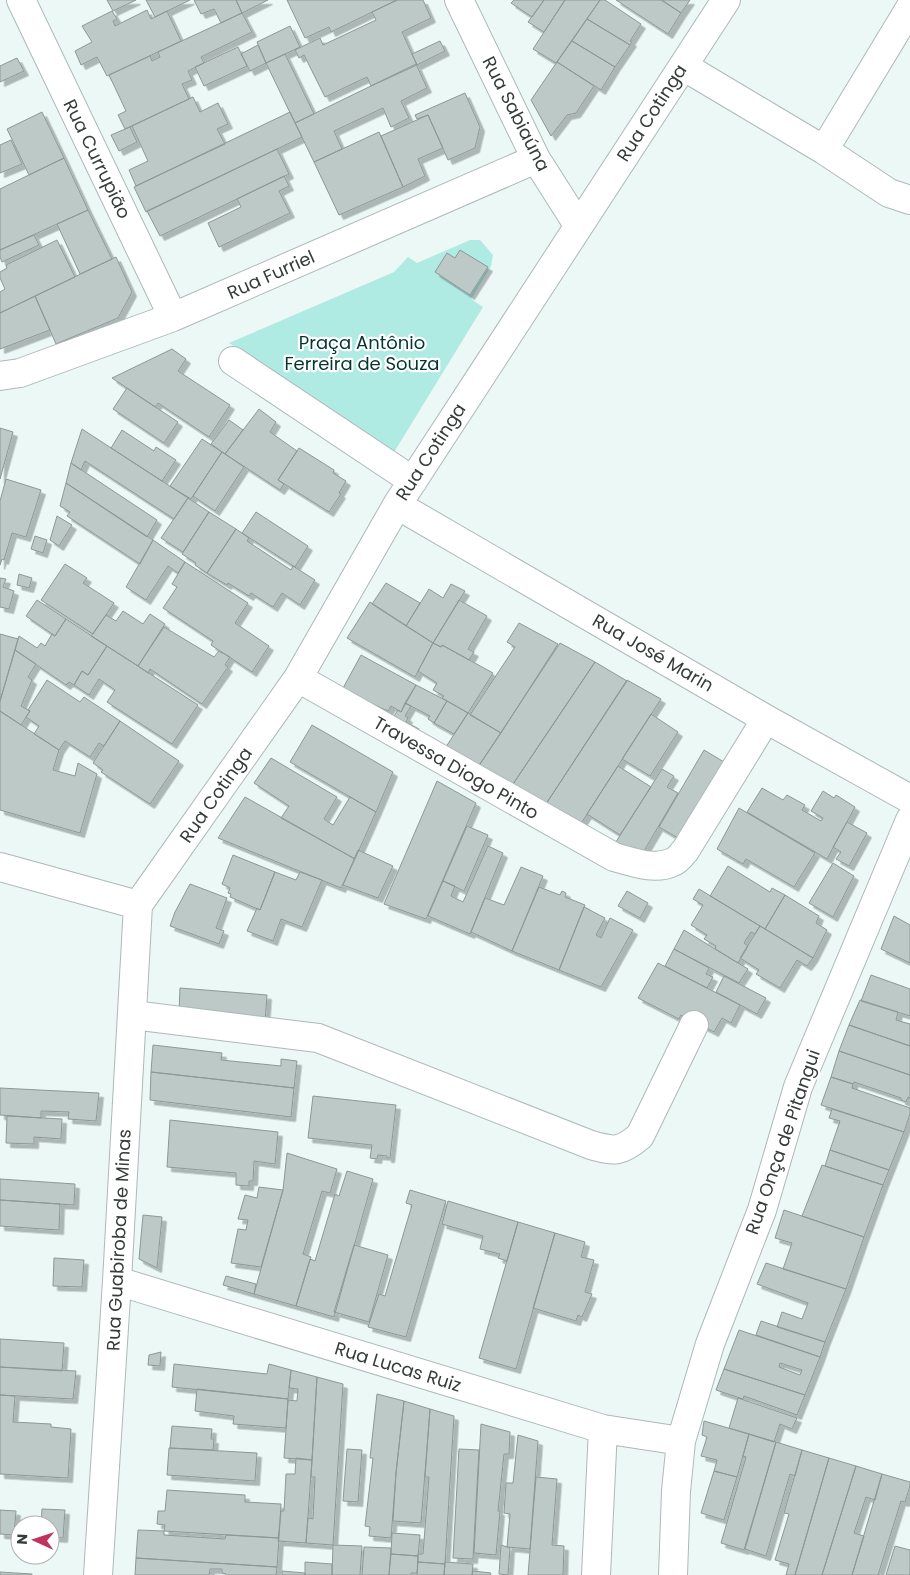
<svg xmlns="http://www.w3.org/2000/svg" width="910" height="1575" font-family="Poppins,sans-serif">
<defs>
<filter id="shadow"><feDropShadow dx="4.5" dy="4.5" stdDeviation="0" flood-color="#0004"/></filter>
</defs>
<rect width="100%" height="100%" fill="#ebf8f6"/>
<path fill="#afeae3" d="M470 240H480L493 255 491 266 471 299 483 307 388 462 290 383 229 343 394 272 408 257 417 263Z"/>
<path fill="#bcc9c7" stroke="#8c9896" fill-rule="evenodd" filter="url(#shadow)" d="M107 0H136L113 11Z
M146 0H190L155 17Z
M194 0H236L242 13 221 23 214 9 201 14Z
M236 0H268L242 13Z
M287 0H397L331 32 329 27 305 38Z
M397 0H423L431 18 402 32 417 65 371 86 367 77 325 97 304 55 299 58 295 50 320 38 323 45 376 20 372 12Z
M514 0H544L532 17 511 3Z
M544 0H565L544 32 528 22Z
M565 0H600L556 63 533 49Z
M600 0H605L641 24 630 41 632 42 630 45 587 19Z
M616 0H661L681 13 668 34Z
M662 0H690L681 13Z
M147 10 151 19 167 11 181 41 107 76 97 57 81 65 75 51 92 42 82 26 112 11 117 19 113 21 115 26Z
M242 13 252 32 201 57 204 63 188 71 192 80 182 84 189 99 125 129 118 115 126 111 109 75 150 56 152 61 160 57 158 52Z
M587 19 630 45 615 67 572 41Z
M290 26 300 47 266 63 257 42Z
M440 41 445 51 417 65 412 54Z
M572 41 615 67 601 90 557 62Z
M258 45 266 63 250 71 241 54Z
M238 47 247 66 204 86 195 67Z
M285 54 314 114 295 123 266 63Z
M17 58 24 71 0 82V66Z
M557 62 594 86 576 113 567 115 551 136 531 100Z
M416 64 427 88 401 101 409 118 391 127 383 108 334 131 342 149 314 162 295 123Z
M465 93 480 127 475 148 448 160 428 115 417 119 415 115Z
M193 97 200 112 218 103 228 124 217 129 225 144 136 186 129 170 148 161 132 126Z
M42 112 64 158 29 175 7 129Z
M290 112 302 137 146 212 134 187Z
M428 115 443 148 418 159 425 176 403 187 381 136Z
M130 127 137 142 119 151 111 135Z
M379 132 403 187 339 215 314 162Z
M11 140 22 164 0 173V145Z
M277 149 289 174 160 236 147 211Z
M64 158 88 210 0 250V189Z
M284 176 289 186 279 191 290 213 219 247 208 223 241 207 237 199Z
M88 210 112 259 80 274 57 224Z
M34 235 39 245 2 262 0 257V250Z
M57 240 75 277 0 313V292L5 289 0 278V272L7 268 6 265Z
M460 250 488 267 470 295 435 272 447 253 455 258Z
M116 257 132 292 118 318 56 344 35 296Z
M35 296 50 330 0 349V313Z
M172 349 186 359 178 371 230 405 209 437 158 403 155 407 112 378Z
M127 388 178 422 164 443 113 409Z
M259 409 276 422 270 432 297 451 278 480 284 484 280 490 225 454Z
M229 420 243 430 225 454 211 444Z
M0 428 13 432 0 479Z
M82 429 188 498 174 519 85 461 81 470 71 463Z
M122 430 154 451 156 447 176 460 162 481 111 448Z
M202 439 222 452 191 499 170 486Z
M299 448 334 470 333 473 346 481 339 493 341 494 329 512 278 480Z
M222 452 244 467 215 511 193 496Z
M71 463 157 520 147 537 66 483Z
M6 479 41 490 26 537 12 533 4 560 2 559 0 565V501Z
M66 483 153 540 140 564 67 516 70 512 60 506Z
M188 498 209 512 183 552 161 538Z
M209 512 236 529 207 573 195 565 196 563 182 554Z
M256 512 308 546 295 567 242 533Z
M57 516 72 525 59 546 50 540Z
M236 529 249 538 247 541 291 570 293 566 315 580 300 605 282 593 273 607 251 593 249 596 228 583 227 585 207 573Z
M35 536 47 540 43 553 31 549Z
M153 540 185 562 178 573 168 566 146 600 126 587Z
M185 562 248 603 235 623 269 646 252 672 211 645 213 641 163 608 177 587 172 584Z
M65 564 87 578 83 583 114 603 93 634 41 600Z
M19 574 32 578 29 588 17 585Z
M0 578 6 579 3 587 14 591 9 609 0 607Z
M386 583 420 603 406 626 372 604Z
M451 584 465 591 433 643 406 626 429 589 443 598Z
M37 600 66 619 55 636 26 616Z
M459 600 487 616 468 649 474 652 469 660 442 645 441 647 433 643Z
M370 602 433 643 415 677 347 638Z
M123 611 143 624 150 614 165 624 138 666 91 636 106 615 116 621Z
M66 619 107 646 88 675 82 671 74 685 69 682 66 685 15 650 19 636 37 648 41 643 45 646 52 634 55 636Z
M519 623 558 644 501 733 470 715 515 647 507 642Z
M164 627 214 657 219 651 230 657 225 665 228 667 202 704 150 669 148 673 138 666Z
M0 634 18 639 0 701Z
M433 643 441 647 442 645 493 673 468 713 442 698 444 696 433 690 437 683 418 671Z
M560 643 595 662 509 790 476 770Z
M107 646 198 705 172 744 107 702 115 690 99 679 89 695 74 685 82 671 88 675Z
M15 650 36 664 28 677 32 680 21 706 30 711 21 725 0 711V701Z
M361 655 416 685 401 712 391 706 388 711 342 690Z
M595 662 627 681 544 807 509 790Z
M47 680 80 702 84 697 120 721 104 746 99 743 90 757 65 741 59 750 34 734 39 726 26 717 30 711 28 710Z
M627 680 661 699 580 825 544 807Z
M416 685 447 701 434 723 428 719 430 716 405 703Z
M447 701 468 713 454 734 434 723Z
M405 703 411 706 405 716 408 718 406 722 419 729 416 734 390 722 398 710 401 712Z
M0 711 59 750 53 770 75 776 78 763 97 774 80 833 0 810Z
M468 713 501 733 476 770 442 753Z
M651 714 678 732 650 776 622 759Z
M120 721 179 761 150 804 101 772 103 770 93 763Z
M312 725 393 772 376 812 290 762Z
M704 750 729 765 685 842 659 827Z
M271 758 337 797 324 819 333 825 350 797 376 812 355 859 281 818 289 806 254 783Z
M618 766 651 787 620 835 587 814Z
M662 769 674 776 667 787 678 793 641 856 614 845Z
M437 781 476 803 426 919 384 904Z
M762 788 783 800 787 795 805 805 802 810 821 821 823 818 811 811 823 791 834 798 836 795 855 807 827 859 747 812Z
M245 797 355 859 341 888 218 838Z
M739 808 815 853 794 887 746 859 743 864 717 849Z
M847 822 867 833 849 866 836 859 841 852 833 847Z
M467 826 488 835 464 891 443 881Z
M488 846 503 853 470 934 428 916 443 881 455 886 451 896 463 902Z
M358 850 393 866 378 898 343 885Z
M233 855 275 872 260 910 230 897 231 894 228 893 230 888 222 884Z
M833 863 854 876 833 917 809 903Z
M728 866 770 892 772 888 785 895 765 929 710 896Z
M521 867 543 876 512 951 471 932 485 898 504 905Z
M275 872 296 880 300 872 322 880 302 927 281 919 273 941 247 931 257 908 260 910Z
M190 884 227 898 216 928 224 931 219 944 170 926 175 912Z
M539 887 560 895 562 891 566 893 565 897 585 905 559 970 512 951Z
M699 889 760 926 755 934 751 932 744 943 748 946 738 963 715 949 716 946 704 939 707 935 691 925 703 905 693 899Z
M627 891 648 903 640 918 618 906Z
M785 895 819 916 816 923 827 930 813 958 765 929Z
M584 907 605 918 596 935 601 938 610 918 633 930 601 987 559 970Z
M894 916 910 925V963L881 949Z
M760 926 813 958 807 966 797 960 780 988 756 974 759 970 740 958Z
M684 930 748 969 739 983 674 949Z
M674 949 709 968 706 974 713 977 707 988 665 966Z
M658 963 740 1005 731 1023 722 1018 714 1032 681 1015 679 1019 638 998Z
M871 975 910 989V1016L861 1001Z
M724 976 766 998 757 1014 716 992Z
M180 988 267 995 265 1022 179 1012Z
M860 1000 898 1012 896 1020 910 1024V1046L849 1025Z
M849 1025 910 1046V1075L839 1051Z
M153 1045 222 1053 221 1060 281 1066V1059L297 1061 294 1088 151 1072Z
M839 1051 910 1075V1098L908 1097 906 1102 901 1100V1098L854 1082 853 1084 831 1077Z
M151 1072 294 1088 291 1117 150 1100Z
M831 1077 853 1084 852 1088 910 1108V1114L904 1132 821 1105Z
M0 1088 99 1093 96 1121 68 1119 69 1112 41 1111V1118L0 1115Z
M313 1096 396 1105 390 1158H387V1156L378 1155 377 1159 370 1158 372 1145 308 1138Z
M832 1109 904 1132 889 1170 830 1150 840 1121 829 1118Z
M7 1116 62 1119 61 1139 34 1137V1144L6 1143Z
M170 1120 278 1132 275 1164 254 1161 253 1181H249V1186L236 1185V1173L167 1167Z
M830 1150 889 1170 883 1185 825 1166Z
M287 1153 337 1169 330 1193 322 1191 303 1254 311 1257 296 1306 254 1294 283 1190Z
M822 1165 883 1185 864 1237 802 1216Z
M347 1171 373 1179 334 1317 296 1306 310 1259 315 1261 335 1194 339 1196Z
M0 1179 75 1184 74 1205 0 1200Z
M259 1187 283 1190 261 1267 231 1263 238 1229 246 1230 248 1220 238 1219 245 1195 257 1198Z
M410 1190 446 1201 406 1337 368 1327 379 1294 385 1296 412 1205 406 1203Z
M0 1200 60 1204 59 1230 0 1226Z
M448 1201 518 1222 507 1261 498 1258 500 1254 480 1249 483 1236 442 1224Z
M784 1210 864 1237 846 1289 783 1269 792 1243 775 1238Z
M143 1215 162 1217 157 1268 139 1259Z
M518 1222 555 1233 516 1369 479 1358Z
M555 1233 585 1242 581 1257 594 1260 585 1292 592 1294 582 1317 578 1315 576 1321 533 1308Z
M354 1245 388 1255 369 1322 334 1312Z
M54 1258 84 1260 82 1287 53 1286Z
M766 1263 846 1289 825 1342 777 1327 782 1312 802 1319 808 1303 757 1284Z
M226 1276 256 1284 254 1294 223 1285Z
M761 1321 825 1342 820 1357 756 1335Z
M739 1330 820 1357 805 1395 724 1369ZM780 1363 802 1370 800 1375 779 1367Z
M0 1339 64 1343 62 1371 0 1367Z
M161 1352 160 1366 148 1365 149 1355Z
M174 1364 267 1374 269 1364 291 1370 288 1399 172 1387Z
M0 1367 76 1371 73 1399 0 1395Z
M724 1369 805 1395 797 1415 744 1396 743 1399 716 1390Z
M291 1370 317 1377 312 1460 284 1458 288 1400 297 1401 298 1389 289 1388Z
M317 1377 343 1384 333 1545 306 1543 308 1518 313 1519 315 1477H311Z
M197 1389 288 1399 286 1428 233 1424 234 1416 195 1411Z
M377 1394 404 1401 396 1473 391 1538 369 1536 370 1527 365 1526 373 1458H370Z
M0 1395 15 1396 13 1422 51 1424V1427L71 1429 68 1478 0 1474Z
M738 1398 797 1418 792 1429 780 1424 774 1442 729 1428Z
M404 1401 430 1409 421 1523 393 1521 396 1473Z
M430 1409 454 1416 445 1564 418 1562V1554H423L429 1477H425Z
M704 1421 749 1434 737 1477 714 1471 717 1460 701 1456 707 1437 702 1435Z
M481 1424 510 1432 509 1454H504L498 1511H500L496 1555 474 1553Z
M172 1426 212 1429 211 1439H214L213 1450 170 1448Z
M749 1434 776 1442 744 1550 721 1543 746 1457 743 1456Z
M518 1435 538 1441 530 1549 507 1547 510 1514 504 1513 506 1483H513Z
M776 1442 802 1450 795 1476 790 1474 766 1556 745 1549Z
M169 1448 257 1453 255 1481 167 1475Z
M347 1449 362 1450 358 1502 343 1501Z
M459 1449 479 1450 473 1559 453 1558Z
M802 1450 829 1458 795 1575H786L789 1564 775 1560 789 1514 784 1513Z
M296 1458 312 1460 306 1543 278 1541 281 1511H284L286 1474H295Z
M829 1458 856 1466 822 1575H795Z
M856 1466 882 1474 875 1500 866 1497 854 1533 864 1536 852 1575H822Z
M714 1471 737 1477 724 1520 701 1513Z
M882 1474 910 1482V1486L905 1502 901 1501 878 1575H852Z
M536 1477 557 1479 552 1545 564 1546 563 1575H528Z
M167 1490 245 1495V1502L281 1504 279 1538 164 1531 165 1525 157 1524 158 1511H165Z
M42 1509 65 1510 63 1538 50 1537V1525H41Z
M0 1510 16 1511 14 1535 0 1534Z
M138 1530 164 1531V1535L225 1539 226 1535 279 1538 277 1567 136 1558Z
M392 1533 420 1535 418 1556 391 1554Z
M333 1545 362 1546 360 1575H332Z
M501 1545 510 1548 508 1575 499 1574Z
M895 1546 910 1550V1575H886Z
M364 1547 391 1548 389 1575H362Z
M391 1554 418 1556 417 1573H411V1575H389Z
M136 1558 277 1567 276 1575H226V1574L222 1573V1569H210L209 1575H135Z
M305 1562 332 1564V1575H305Z
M418 1562 445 1564 444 1575H417Z
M445 1562 473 1564 472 1575H444Z
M282 1571 305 1573V1575H282Z
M473 1571 491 1573 490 1575H472Z
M0 1572 32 1574V1575H0Z"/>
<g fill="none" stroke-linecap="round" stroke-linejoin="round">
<g stroke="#adb9b8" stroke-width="30">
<path id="minor" d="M21 0 173 317
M459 0 536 159 578 225
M683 66 824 150 889 193 910 200
M824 150 910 8
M233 361 413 481
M0 376 20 373 173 317 536 159
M397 505 766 719 910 799
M298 678 614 857C633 862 654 871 673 862 678 860 681 855 685 851L766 719
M0 867 138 905
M138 905 298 678 397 505 726 0
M133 1015 318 1038 591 1145C615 1152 621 1152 640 1136L694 1025
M117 1281 603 1429 681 1441
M98 1575 117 1281 138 905
M596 1575 603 1429
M673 1575 676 1491 681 1441 710 1344 762 1210 798 1087 910 820"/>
</g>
<use href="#minor" stroke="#fff" stroke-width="28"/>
</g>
<g text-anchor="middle" stroke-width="4.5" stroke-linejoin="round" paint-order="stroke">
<g font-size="18" fill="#363c3b" stroke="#fff">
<text transform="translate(652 113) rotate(-57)" y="6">Rua Cotinga</text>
<text transform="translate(516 114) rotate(63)" y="6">Rua Sabiaúna</text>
<text transform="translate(97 159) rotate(64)" y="6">Rua Currupião</text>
<text transform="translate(271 275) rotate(-24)" y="6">Rua Furriel</text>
<text transform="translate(431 452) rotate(-57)" y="6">Rua Cotinga</text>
<text transform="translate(653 653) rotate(30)" y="6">Rua José Marin</text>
<text transform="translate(456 768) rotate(30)" y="6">Travessa Diogo Pinto</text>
<text transform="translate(216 795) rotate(-55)" y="6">Rua Cotinga</text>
<text transform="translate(783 1142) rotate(-71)" y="6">Rua Onça de Pitangui</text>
<text transform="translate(119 1240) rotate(-87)" y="6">Rua Guabiroba de Minas</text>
<text transform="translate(398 1367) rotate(17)" y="6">Rua Lucas Ruiz</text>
</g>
<g font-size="18" fill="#053531" stroke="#fff">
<text x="362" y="349">Praça Antônio<tspan x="362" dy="21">Ferreira de Souza</tspan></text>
</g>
</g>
<g transform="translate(35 1540) rotate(273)"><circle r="24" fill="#ffffff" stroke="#afb1b1"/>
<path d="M0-4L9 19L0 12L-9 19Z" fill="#c1325f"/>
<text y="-8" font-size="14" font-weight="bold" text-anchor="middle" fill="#363c3b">N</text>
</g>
</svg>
